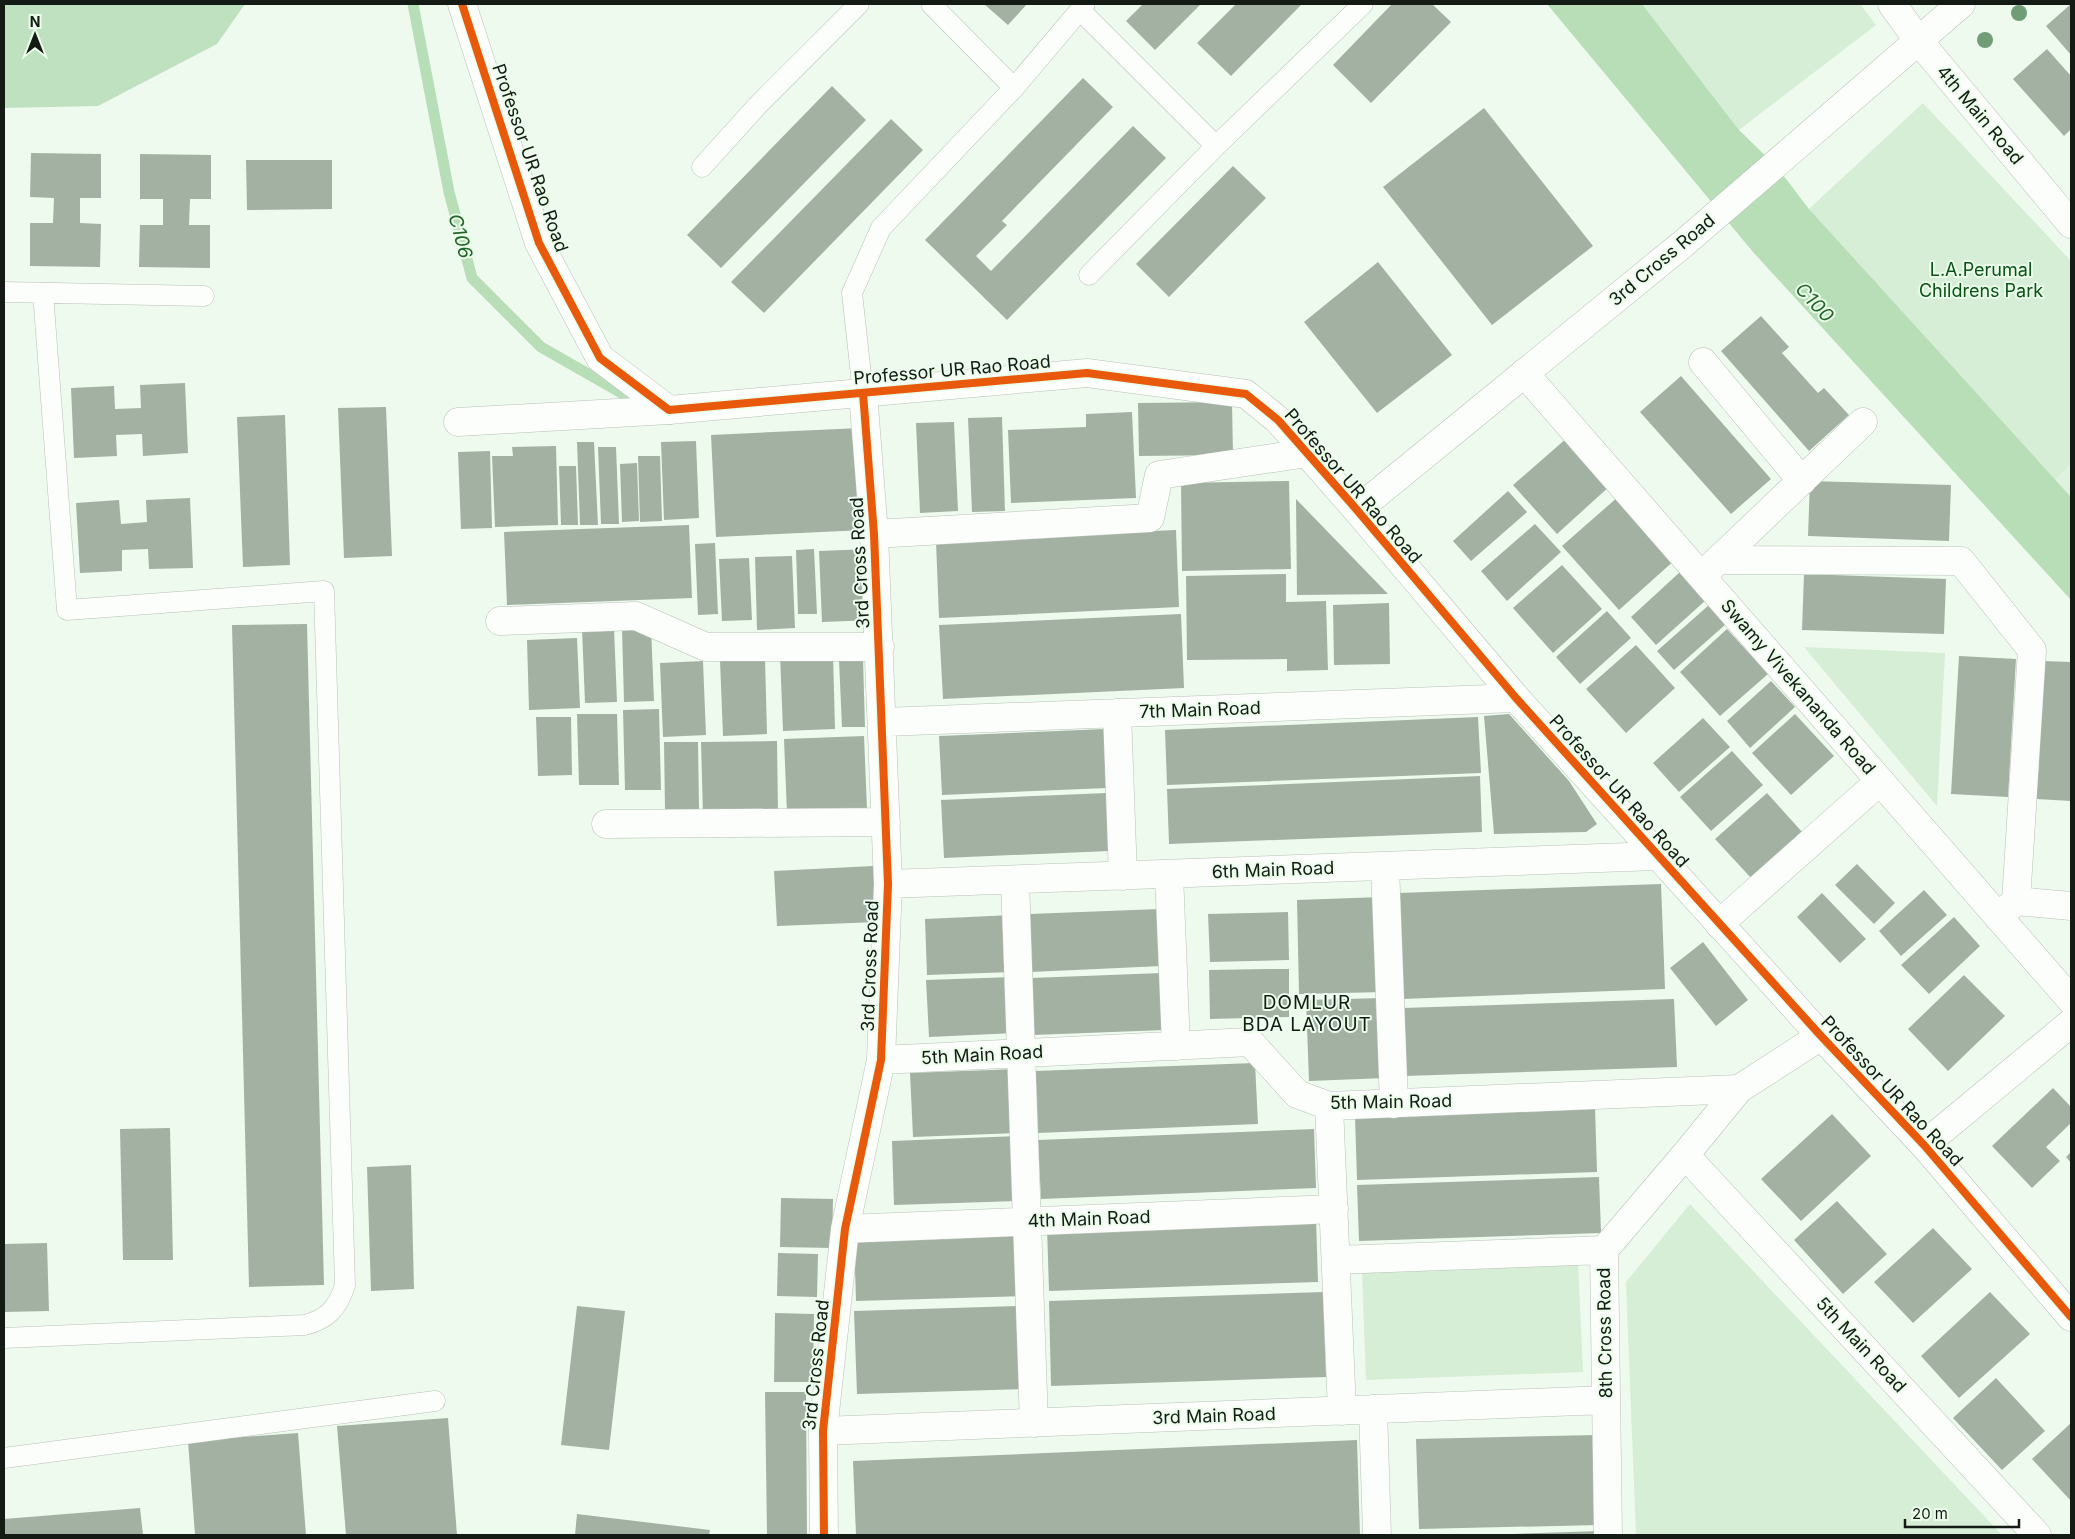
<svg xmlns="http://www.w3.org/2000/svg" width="2075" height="1539" font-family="Inter,sans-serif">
<rect width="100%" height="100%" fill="#eefaee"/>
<path fill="#dff2df" d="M2071 464V497L2055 480Z"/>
<path fill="#d6edd6" d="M1642 4H1860L1876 25 1739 130Z
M1923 103 2071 261V464L2055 480 1809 209Z
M1804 647 1945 653 1937 806Z
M1690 1204 2002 1535H1636L1626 1282Z
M1578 1263 1583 1372 1366 1380 1362 1272Z"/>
<path fill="#c0e1c0" d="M4 4H245L217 44 98 106 4 108Z"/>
<path fill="#b7deb7" d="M1547 4H1642L1739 130 1776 166 1809 209 2071 497V600L1753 252Z"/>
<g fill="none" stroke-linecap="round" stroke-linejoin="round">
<path stroke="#b7deb7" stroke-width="11" d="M413 4 449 192 472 278 541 347 625 395"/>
</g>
<path fill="#a3b1a3" d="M984 4H1027L1008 25Z
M1143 4H1201L1155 50 1126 21Z
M1236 4H1302L1231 76 1197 43Z
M1392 4H1432L1451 22 1371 103 1333 65Z
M2071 4V55L2046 26Z
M2047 49 2071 76V129L2064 136 2013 79Z
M1083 78 1113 107 1002 221 1007 225 976 256 991 271 1133 126 1166 158 1007 320 925 240Z
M832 86 866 120 721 268 687 235Z
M1484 108 1593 246 1492 325 1383 187Z
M891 119 923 150 764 313 731 282Z
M31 153 101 154V198H80V223L101 224 100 267 30 266V223H53L54 198 30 197Z
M140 154 211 155V199H190L189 225H210V268L139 267 140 225H163V199H140Z
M246 160H332V209L247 210Z
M1233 166 1266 198 1169 297 1136 264Z
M1378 262 1452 355 1377 413 1304 322Z
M1761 316 1789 347 1782 353 1818 393 1824 388 1849 415 1809 451 1721 351Z
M1681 376 1771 479 1731 514 1640 412Z
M185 383 188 453 143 456 142 434 116 435 117 456 74 458 71 388 114 386 115 409 141 408 140 385Z
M1232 402 1233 455 1139 456 1138 403Z
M386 407 392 556 344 558 338 408Z
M1132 412 1136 498 1011 503 1008 430 1086 427V414Z
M285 415 290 565 243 567 237 417Z
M1002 417 1005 511 972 512 968 418Z
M954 422 958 511 920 513 916 423Z
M860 428 865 530 716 537 711 435Z
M1568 437 1611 485 1557 534 1513 485Z
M696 441 699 518 664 520 661 442Z
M577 442H594L598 525H580Z
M556 446 558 525 495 527 492 456H513L512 447Z
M598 447H616L619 524H601Z
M490 451 492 528 461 529 458 452Z
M638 456H660L662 521 640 522Z
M637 463 639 521 622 522 620 464Z
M559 466H576L578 525H561Z
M1289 481 1291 569 1182 571 1181 483Z
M1810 481 1951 485 1949 541 1808 536Z
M1508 491 1527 512 1471 561 1453 541Z
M1619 496 1676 559 1619 610 1562 546Z
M190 498 193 568 149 569 148 549 122 550V571L80 573 76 503 119 500 121 524 147 522 146 500Z
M1296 499 1388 594 1297 595Z
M1535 524 1561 552 1507 601 1481 571Z
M689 525 692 598 507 605 504 532Z
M1176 530 1179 607 939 618 936 541Z
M715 543 718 614 698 615 695 544Z
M814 549 817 614H798L796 550Z
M871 549 874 620 822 622 819 551Z
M792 556 795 628 757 630 755 557Z
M749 558 752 620 722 621 719 559Z
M1562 565 1602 609 1553 653 1513 608Z
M1680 572 1706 600 1656 645 1631 617Z
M1286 574V602L1326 601 1328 670 1287 671V659L1187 660 1186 576Z
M1804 574 1946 579 1944 634 1802 630Z
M1389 603 1390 664 1334 665 1333 605Z
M1709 605 1726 624 1674 670 1657 651Z
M1607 611 1631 638 1580 684 1556 657Z
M1181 614 1184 688 943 699 939 625Z
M307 624 324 1285 249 1287 232 625Z
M651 627 654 701 624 702 622 629Z
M614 628 617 702 585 703 582 629Z
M1727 629 1768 674 1720 716 1680 672Z
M577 638 580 708 529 710 527 640Z
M1636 645 1675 688 1626 733 1586 689Z
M833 653 835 729 783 731 780 654Z
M1959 656 2016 659 2008 797 1951 794Z
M765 658 767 734 723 736 720 660Z
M863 659 865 727H842L839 660Z
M703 661 706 735 663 737 660 663Z
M2043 661 2071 662V801L2036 799Z
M1771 681 1795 707 1750 748 1727 721Z
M659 709 661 790H625L623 710Z
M577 714H617L619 785H579Z
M1509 714 1569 781 1597 824 1586 832 1494 834 1484 716Z
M1795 714 1834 756 1791 795 1752 753Z
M536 717H571L572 775 538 776Z
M1478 717 1481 773 1167 785 1165 730Z
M1703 718 1730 747 1679 792 1653 763Z
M1105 729 1107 788 942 795 939 736Z
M864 736 867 809 787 814 784 739Z
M777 741 778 813 703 815 701 742Z
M664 742H698L699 809 665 810Z
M1732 751 1763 785 1711 831 1680 797Z
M1480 776 1482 832 1169 844 1167 789Z
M1107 793 1109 851 944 858 941 800Z
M1767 793 1803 833 1752 879 1715 839Z
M1857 864 1895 903 1874 924 1835 885Z
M873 866 877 922 777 926 774 871Z
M1661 884 1665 989 1402 999 1398 893Z
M1924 890 1947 915 1901 956 1879 931Z
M1822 893 1866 939 1840 963 1797 917Z
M1382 897 1384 992 1299 994 1297 900Z
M1160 909 1162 966 1031 972 1029 914Z
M1288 912 1289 960 1210 962 1208 914Z
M1012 915 1013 972 927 975 925 919Z
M1954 917 1980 946 1929 994 1901 965Z
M1703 942 1748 1000 1716 1026 1670 968Z
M1268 969H1289V1017L1210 1019 1209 970Z
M1162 973 1165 1030 1033 1035 1031 978Z
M1964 975 2005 1016 1948 1071 1908 1029Z
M1013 977 1015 1033 929 1037 926 980Z
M1383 998 1386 1078 1309 1081 1306 1000Z
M1674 999 1677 1067 1405 1076 1403 1008Z
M1255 1063 1258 1124 1038 1133 1035 1071Z
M1017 1069 1020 1133 913 1137 910 1073Z
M2053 1088 2071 1107V1123L2046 1147 2060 1161 2032 1188 1992 1146Z
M1595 1107 1597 1172 1357 1180 1355 1116Z
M1832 1114 1871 1156 1801 1221 1761 1179Z
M170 1128 173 1260H123L120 1129Z
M1314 1129 1316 1188 1041 1199 1038 1140Z
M1018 1136 1021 1201 894 1205 892 1141Z
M2071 1152V1163L2066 1157Z
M411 1165 414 1289 371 1291 367 1167Z
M1599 1177 1601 1233 1359 1241 1357 1185Z
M781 1198 833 1199 832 1248 780 1247Z
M1837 1201 1887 1254 1843 1294 1794 1240Z
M1316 1218 1318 1282 1049 1291 1047 1227Z
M1933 1228 1972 1269 1913 1323 1874 1282Z
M1021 1231 1023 1296 856 1301 854 1236Z
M47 1243 49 1311 4 1312V1244Z
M778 1253 818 1254 817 1297 777 1296Z
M1323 1292 1326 1377 1051 1386 1049 1301Z
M1990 1292 2030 1334 1959 1398 1921 1356Z
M577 1306 625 1311 609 1450 561 1445Z
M1022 1306 1025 1389 857 1394 854 1311Z
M775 1313 814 1314 813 1382H774Z
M1996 1378 2045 1431 2002 1470 1953 1418Z
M765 1392H806L807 1535H767Z
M448 1418 457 1535H346L337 1426Z
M2071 1423V1501L2032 1459Z
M298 1433 306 1535H195L188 1441Z
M1597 1435 1599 1525 1419 1529 1416 1439Z
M1357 1440 1360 1535H856L853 1461Z
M140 1508 143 1535H4V1519Z
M577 1514 710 1530 709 1535H575Z
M1599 1531V1535H1513V1534Z"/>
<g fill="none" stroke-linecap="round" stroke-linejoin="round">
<g stroke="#b8c1b8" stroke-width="21">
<path id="service" d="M931 4 1014 88
M1080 10 1216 146
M702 167 757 106 859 4
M1089 275 1216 146 1363 4
M4 292 204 296
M863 393 852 293 881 228 1014 88 1085 4
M4 1338 304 1325C327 1320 338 1308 345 1285L324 591 67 610 43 293
M4 1458 435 1401"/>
</g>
<g stroke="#b8c1b8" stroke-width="29">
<path id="minor" d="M1892 4 1918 40 2071 224
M1703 362 1802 481
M1524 373 2071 1000
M458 422 669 410
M874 534 1150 518 1159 475 1307 453
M1719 560 1961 561 2032 650 2016 901 1998 917
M1712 566 1863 422
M500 621 636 616 706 647H880
M1117 713 1123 876
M883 722 1516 698
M606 824 886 822
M1385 866 1394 1104
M1169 874 1176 1046
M1015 880 1034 1423
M888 884 1657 856
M2016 901 2071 906
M1719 924 1880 781
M881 1060 1250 1042 1297 1094 1329 1106 1739 1089 1821 1036
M1329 1106 1342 1411
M1924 1145 2071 1023
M1685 1155 2037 1535
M845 1229 1334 1209
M1336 1260 1604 1250
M1373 1409 1377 1535
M823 1431 1605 1400
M824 1535 823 1431 845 1229 881 1060 888 884 874 534 863 393
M1608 1535 1604 1250 1685 1155 1739 1089"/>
</g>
<g stroke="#b8c1b8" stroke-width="29">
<path id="tertiary" d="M462 4 539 243 600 358 669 410 1087 373 1246 394 1278 420 1357 510 1516 698 1821 1036 1924 1145 2071 1317
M1357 510 1684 243 1961 4"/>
</g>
<use href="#service" stroke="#fcfefc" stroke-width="20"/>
<use href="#minor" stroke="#fcfefc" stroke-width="28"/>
<use href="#tertiary" stroke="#fcfefc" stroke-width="28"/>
<g stroke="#eafeea" stroke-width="11">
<path id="cycleway" d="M462 4 539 243 600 358 669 410 1087 373 1246 394 1278 420 1357 510 1516 698 1821 1036 1924 1145 2071 1317
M824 1535 823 1431 845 1229 881 1060 888 884 874 534 863 393"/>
</g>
<use href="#cycleway" stroke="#e8590c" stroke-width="8"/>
</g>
<g fill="#6f9e76">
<circle cx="2019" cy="13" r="8"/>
<circle cx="1985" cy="40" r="8"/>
</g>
<g text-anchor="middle" stroke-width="4" stroke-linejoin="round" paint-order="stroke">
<g font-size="18" fill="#141b14" stroke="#eafeea">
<text transform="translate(1980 115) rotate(50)" y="6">4th Main Road</text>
<text transform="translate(530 158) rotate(71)" y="6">Professor UR Rao Road</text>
<text transform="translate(1662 260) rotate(-40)" y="6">3rd Cross Road</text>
<text transform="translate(952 370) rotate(-5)" y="6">Professor UR Rao Road</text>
<text transform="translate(1353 486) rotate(49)" y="6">Professor UR Rao Road</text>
<text transform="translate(860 563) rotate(-93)" y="6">3rd Cross Road</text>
<text transform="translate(1798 687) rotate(49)" y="6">Swamy Vivekananda Road</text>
<text transform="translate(1200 710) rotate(-2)" y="6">7th Main Road</text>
<text transform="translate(1619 791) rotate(48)" y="6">Professor UR Rao Road</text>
<text transform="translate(1273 870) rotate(-2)" y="6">6th Main Road</text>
<text transform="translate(870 966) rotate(-88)" y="6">3rd Cross Road</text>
<text transform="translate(982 1055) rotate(-3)" y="6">5th Main Road</text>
<text transform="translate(1892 1091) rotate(47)" y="6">Professor UR Rao Road</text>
<text transform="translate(1391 1102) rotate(-1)" y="6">5th Main Road</text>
<text transform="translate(1089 1219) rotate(-2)" y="6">4th Main Road</text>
<text transform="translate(1605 1333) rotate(-91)" y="6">8th Cross Road</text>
<text transform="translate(1861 1345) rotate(47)" y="6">5th Main Road</text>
<text transform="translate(816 1365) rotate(-84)" y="6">3rd Cross Road</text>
<text transform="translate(1214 1416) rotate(-2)" y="6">3rd Main Road</text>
</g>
<g font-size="18" fill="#075214" stroke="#eafeea">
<text x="1981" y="276">L.A.Perumal<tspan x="1981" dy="21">Childrens Park</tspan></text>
</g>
<g font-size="19" font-style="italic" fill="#226628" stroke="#eafeea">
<text transform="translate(461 236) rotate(75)" y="7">C106</text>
<text transform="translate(1815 302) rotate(47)" y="7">C100</text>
</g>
<g font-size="19" letter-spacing="1" fill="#141b14" stroke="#eafeea">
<text x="1307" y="1009">DOMLUR<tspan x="1307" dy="22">BDA LAYOUT</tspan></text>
</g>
</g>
<rect width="2075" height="1539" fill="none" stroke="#141b14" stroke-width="10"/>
<g transform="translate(35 35)" stroke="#eafeea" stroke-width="4" paint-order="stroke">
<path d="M0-4L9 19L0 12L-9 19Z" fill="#141b14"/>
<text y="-8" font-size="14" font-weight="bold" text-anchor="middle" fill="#141b14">N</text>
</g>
<path d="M1905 1519v8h114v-8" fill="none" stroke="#141b14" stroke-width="2.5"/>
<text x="1912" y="1519" font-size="15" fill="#141b14" stroke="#eafeea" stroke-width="4" paint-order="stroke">20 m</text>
</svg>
